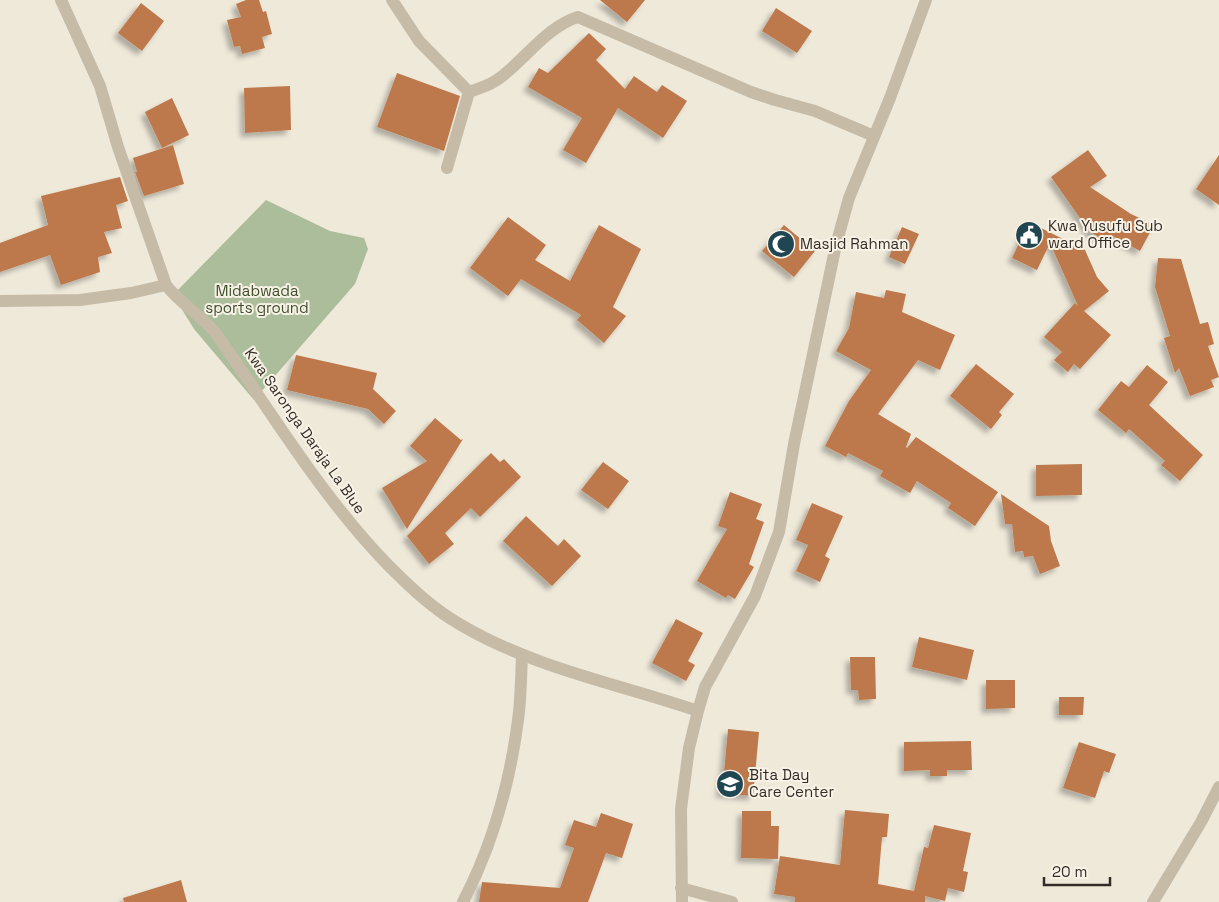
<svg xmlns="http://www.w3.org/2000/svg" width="1219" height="902" font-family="'Space Grotesk',sans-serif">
<defs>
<filter id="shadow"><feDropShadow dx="-4.5" dy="4.5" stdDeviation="2.5" flood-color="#0004"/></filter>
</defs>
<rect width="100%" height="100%" fill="#efe9da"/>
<path fill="#acbd9b" d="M266 200 330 231 364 238 368 249 355 284 254 400 194 329 173 295Z"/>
<path fill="#bd794b" filter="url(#shadow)" d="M246 0H259L263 12 266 11 272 34 262 37 265 48 242 54 240 46 234 47 227 20 241 17 236 4Z
M600 0H645L627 22Z
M141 3 164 21 142 51 118 33Z
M776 8 812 31 797 53 762 31Z
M589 33 606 49 596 60 625 89 634 76 657 92 662 85 687 101 663 138 618 108 586 163 563 150 582 118 528 87 539 68 548 73Z
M397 73 460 96 444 151 377 127Z
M290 86 291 130 245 133 244 88Z
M172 98 189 135 162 148 145 112Z
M173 145 184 184 144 196 135 172H137L133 158Z
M1088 150 1107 176 1090 187 1131 214 1154 225 1140 251 1111 235 1107 242 1089 231 1051 177Z
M1219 155V205L1196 189Z
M120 177 128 201 116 205 122 228 104 232 112 253 98 257 100 272 61 285 50 255 0 272V243L48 225 41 196Z
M508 217 546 245 535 260 570 281 599 225 641 249 613 307 626 316 604 343 577 320 581 315 521 279 508 296 470 268Z
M1029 222 1085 250 1097 277 1109 291 1084 311 1111 335 1080 369 1074 364 1068 372 1054 360 1062 352 1044 337 1075 303 1078 306 1050 243 1037 270 1012 258Z
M784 225 815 251 794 277 762 251Z
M902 227 919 234 905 264 889 257Z
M1158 258 1181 259 1200 324 1208 322 1214 344 1208 346 1219 377 1211 380 1214 387 1190 396 1179 368 1175 373 1164 338 1170 336 1155 287Z
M886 290 906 294 902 312 955 335 940 370 918 360 878 414 911 434 906 447 907 448 916 437 998 492 975 526 948 508 951 503 917 481 910 493 880 476 883 471 848 453 846 457 825 446 849 401 871 370 836 351 849 328 856 292 884 298Z
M296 355 377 373 373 389 396 411 384 424 368 409 287 390Z
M976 364 1014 394 999 412 1002 415 991 429 950 396Z
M1147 365 1168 382 1149 405 1203 455 1180 481 1161 465 1165 461 1129 429 1126 433 1098 410 1121 381 1129 387Z
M435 418 461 440 463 439 407 529 382 488 427 461 410 446Z
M491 453 500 462 504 459 521 477 480 517 471 508 445 533 454 544 429 564 407 536Z
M603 462 629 481 608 509 581 490Z
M1082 464V495L1036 496V465Z
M730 492 762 504 756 519 764 522 749 564 754 567 735 599 728 595 726 598 697 581 727 529 718 526Z
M1001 494 1049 526 1051 541 1060 566 1040 574 1033 556 1024 557 1023 551 1015 552 1012 524H1005Z
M812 503 843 516 825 556 830 559 820 582 796 571 808 545 796 540Z
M526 516 558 546 564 539 581 556 552 586 503 541Z
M676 619 703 633 688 661 695 665 686 681 652 663Z
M919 637 974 650 967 680 912 667Z
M850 657H875L876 699 859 700 858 690H851Z
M986 680H1015V708L986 709Z
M1059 697H1084L1083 715H1059Z
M728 729 759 732 753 796 720 793 723 773H724Z
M971 741 972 770H947V776H930V770L904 771V742Z
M1079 742 1116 754 1109 773 1104 771 1095 798 1063 788Z
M845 810 889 814 887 837H882L878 884 914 891 924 847 928 848 934 825 971 833 963 871 968 872 964 892 948 888 945 901 925 896V902H795V897L774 894 780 856 840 865Z
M742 811H771V826H779L778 859 741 858Z
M601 813 633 824 622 858 606 853 588 902H479L482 882 560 888 574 848 565 845 574 820 596 827Z
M181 880 187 902H124L123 898Z"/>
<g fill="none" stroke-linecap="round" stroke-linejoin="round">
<path stroke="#c6bba7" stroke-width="12" d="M61 0 100 86 118 147 166 285C180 304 203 316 217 335 272 413 321 496 388 565 411 588 433 609 461 625 534 668 619 684 698 711
M392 0 419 41 469 92 447 168
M469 92C480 88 492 85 501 77 525 59 548 26 578 17L751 92 775 100 815 111 874 136
M0 301 80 300 131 293 166 285
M681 888 732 902
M463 902C492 846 510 782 518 720 521 699 521 676 522 655
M682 902 681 809 689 748 698 711 705 687 755 596 779 532 794 444 836 245 849 198 890 98 926 0
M1153 902 1201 822 1219 787"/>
</g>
<defs>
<g id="civic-disc" transform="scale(1.4375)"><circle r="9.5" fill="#204652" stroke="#f8f2e6"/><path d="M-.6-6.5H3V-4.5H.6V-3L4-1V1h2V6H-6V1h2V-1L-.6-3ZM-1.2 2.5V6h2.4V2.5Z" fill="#fff"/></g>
<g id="mosque-disc" transform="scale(1.4375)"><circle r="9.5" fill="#204652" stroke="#f8f2e6"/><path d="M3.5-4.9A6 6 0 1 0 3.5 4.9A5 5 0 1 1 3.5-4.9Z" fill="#fff"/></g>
<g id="school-disc" transform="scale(1.4375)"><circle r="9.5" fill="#204652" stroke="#f8f2e6"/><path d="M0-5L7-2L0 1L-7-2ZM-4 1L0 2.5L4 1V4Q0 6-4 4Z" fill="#fff"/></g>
</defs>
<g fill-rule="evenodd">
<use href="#civic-disc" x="1029" y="235"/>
<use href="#mosque-disc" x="781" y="244"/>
<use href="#school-disc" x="730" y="784"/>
</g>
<g text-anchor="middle" stroke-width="4" stroke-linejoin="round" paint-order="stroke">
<g font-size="15" fill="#342d27" stroke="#f8f2e6" text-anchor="start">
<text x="1048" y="231">Kwa Yusufu Sub<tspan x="1048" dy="17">ward Office</tspan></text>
<text x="800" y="249">Masjid Rahman</text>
<text x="749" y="780">Bita Day<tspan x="749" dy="17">Care Center</tspan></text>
</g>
<g font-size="15" fill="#3d502d" stroke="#f8f2e6">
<text x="257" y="296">Midabwada<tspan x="257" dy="17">sports ground</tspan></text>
</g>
<g font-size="15" fill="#342d27" stroke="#f8f2e6">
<text transform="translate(305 431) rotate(55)" y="5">Kwa Saronga Daraja La Blue</text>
</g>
</g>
<path d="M1044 877v8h66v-8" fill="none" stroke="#342d27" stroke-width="2.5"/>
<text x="1052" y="877" font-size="15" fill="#342d27" stroke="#f8f2e6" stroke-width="4" paint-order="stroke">20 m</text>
</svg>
